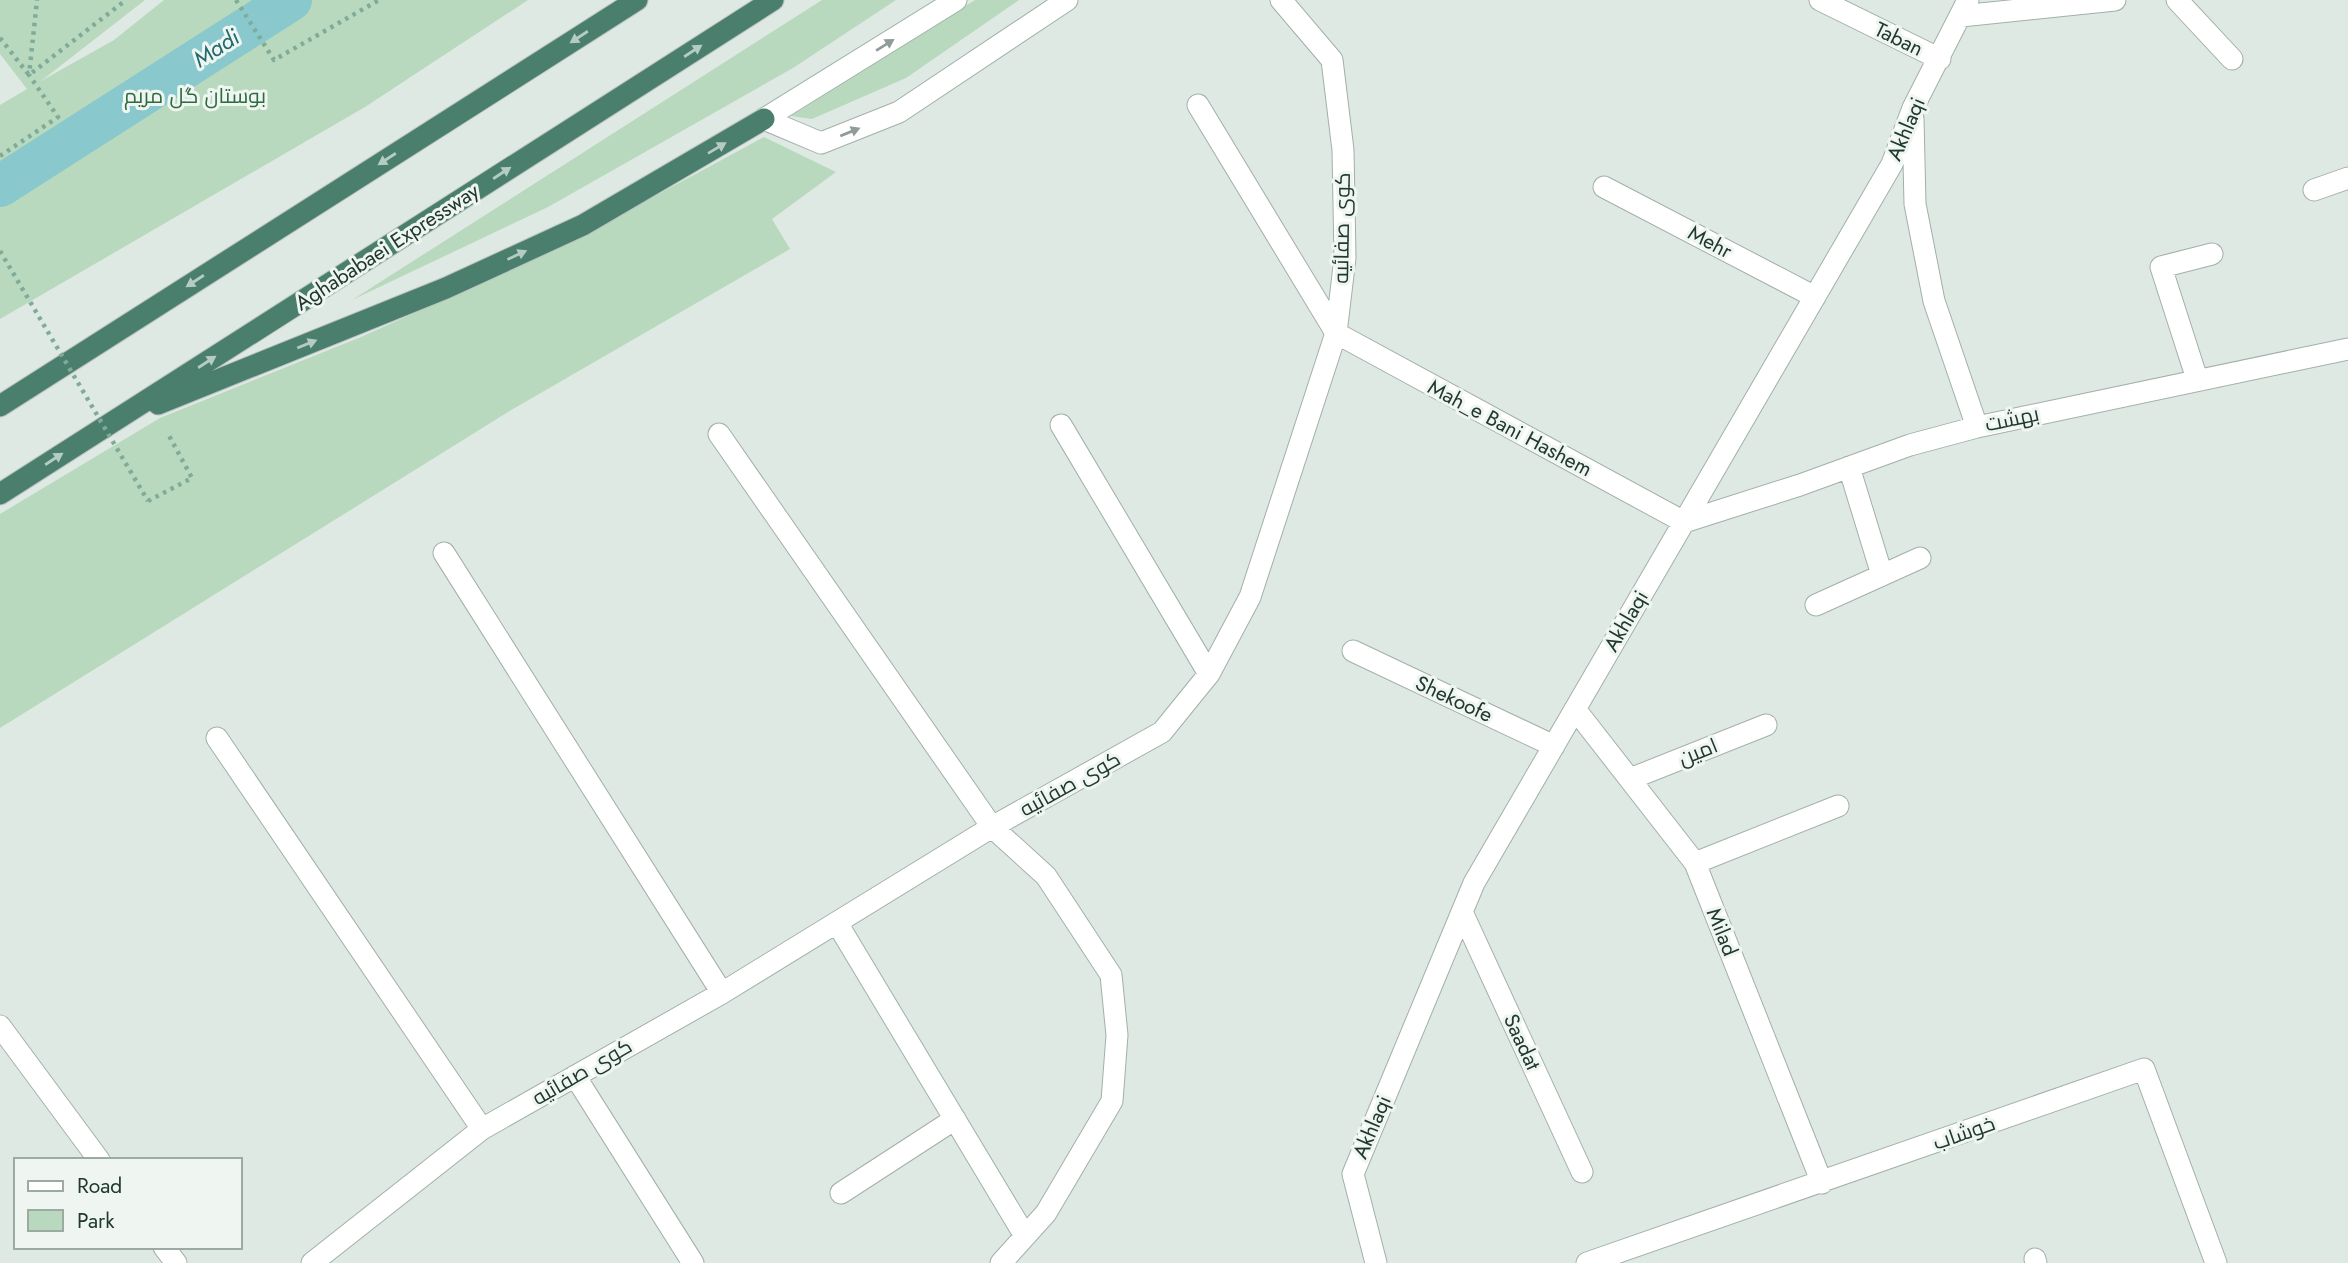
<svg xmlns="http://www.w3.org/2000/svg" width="2348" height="1263" font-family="Jost,Cairo,sans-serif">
<rect width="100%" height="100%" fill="#dfe9e3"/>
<path fill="#b8d9be" d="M0 0H145L41 81 114 40 164 0H528L365 107 0 319V105L27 89 0 54Z
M822 0H896L793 68 548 207 352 300Z
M975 0H1019L906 78 812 119 791 116Z
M764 137 836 172 772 219 790 249 513 409 0 728V514L160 418 361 337 557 249Z"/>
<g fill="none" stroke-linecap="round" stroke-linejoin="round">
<path stroke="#89c8cc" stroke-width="42" d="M0 186 291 0"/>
<g stroke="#a2b0a9" stroke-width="23">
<path id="minor" d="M1820 0 1940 59
M2177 0 2232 59
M1961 16 2115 0
M1198 105 1336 333 1684 522 1800 485 1910 445 1977 427 2348 349
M764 119 821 143 899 112 1067 0
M1913 119 1915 204 1934 301 1977 427
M1604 187 1815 297
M2314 190 2348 178
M2197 379 2161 267 2212 254
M1061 425 1209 674
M719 434 992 827 1046 876 1111 975 1117 1035 1112 1101 1046 1213 1001 1263
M1849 467 1882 575
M444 553 722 993
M1816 605 1920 558
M1353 651 1554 746
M1575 709 1695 863 1822 1183
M217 738 482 1129
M1630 779 1766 725
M1695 863 1838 806
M1462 912 1582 1172
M837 923 1025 1236
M0 1026 99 1160
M575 1076 693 1263
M841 1193 955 1119
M164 1247 176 1263
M2035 1259 2036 1263
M312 1263 482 1129 722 993 992 827 1162 732 1209 674 1250 597 1336 333 1345 258 1343 150 1332 60 1281 0
M1376 1263 1353 1174 1474 883 1892 164 1913 108 1968 0
M1587 1263 2144 1069 2216 1263"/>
</g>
<g stroke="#9fb4aa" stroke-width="23">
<path id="secondary" d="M764 119 956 0"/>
</g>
<g stroke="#bcc3c1" stroke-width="23">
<path id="trunk" d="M158 404 446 288 583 225 764 119
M0 406 637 0
M0 494 773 0"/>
</g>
<path stroke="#81ab99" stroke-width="4.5" stroke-dasharray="3.5 5" stroke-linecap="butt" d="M236 0 274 60 379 0
M0 38 29 75 126 0
M0 156 58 117 29 75 37 0
M148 501 192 478 167 432"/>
<use href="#minor" stroke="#fff" stroke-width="21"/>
<use href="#secondary" stroke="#fff" stroke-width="21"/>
<use href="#trunk" stroke="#4a7f6d" stroke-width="21"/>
<path stroke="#81ab99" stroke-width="4.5" stroke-dasharray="3.5 5" stroke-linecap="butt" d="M0 251 148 501"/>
</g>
<defs><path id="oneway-solid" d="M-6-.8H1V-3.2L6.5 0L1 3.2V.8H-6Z" transform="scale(1.75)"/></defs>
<g fill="#b5ccc3">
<use href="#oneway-solid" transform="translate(579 37) rotate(147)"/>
<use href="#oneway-solid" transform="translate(693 51) rotate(-33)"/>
<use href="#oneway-solid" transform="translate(717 148) rotate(-31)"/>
<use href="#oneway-solid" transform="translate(387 159) rotate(147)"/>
<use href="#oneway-solid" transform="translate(502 173) rotate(-33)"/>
<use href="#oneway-solid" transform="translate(517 255) rotate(-25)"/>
<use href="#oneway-solid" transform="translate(195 281) rotate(147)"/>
<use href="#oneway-solid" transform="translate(307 344) rotate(-22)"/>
<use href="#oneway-solid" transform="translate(207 362) rotate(-33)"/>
<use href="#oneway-solid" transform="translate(54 459) rotate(-33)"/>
</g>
<g fill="#909c97">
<use href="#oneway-solid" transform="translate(885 45) rotate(-32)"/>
<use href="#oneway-solid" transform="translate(850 132) rotate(-22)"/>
</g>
<g text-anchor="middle" stroke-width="6" stroke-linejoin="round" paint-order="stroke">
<g font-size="21" fill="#21382f" stroke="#eff6f2">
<text transform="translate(1899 39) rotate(26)" y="7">Taban</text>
<text transform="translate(1906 129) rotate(-67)" y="7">Akhlaqi</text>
<text transform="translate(1342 228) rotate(-89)" y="7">کوی صفائیه</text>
<text transform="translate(1710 242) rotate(28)" y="7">Mehr</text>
<text transform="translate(387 247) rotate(-33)" y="7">Aghababaei Expressway</text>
<text transform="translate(2012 419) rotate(-12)" y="7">بهشت</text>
<text transform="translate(1510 428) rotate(28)" y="7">Mah_e Bani Hashem</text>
<text transform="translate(1626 621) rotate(-60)" y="7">Akhlaqi</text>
<text transform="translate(1454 699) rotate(25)" y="7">Shekoofe</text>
<text transform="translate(1698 752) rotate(-22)" y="7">امین</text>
<text transform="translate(1070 784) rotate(-29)" y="7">کوی صفائیه</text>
<text transform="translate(1722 932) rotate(68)" y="7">Milad</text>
<text transform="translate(1522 1042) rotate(65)" y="7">Saadat</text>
<text transform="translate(582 1072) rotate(-30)" y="7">کوی صفائیه</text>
<text transform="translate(1372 1127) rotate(-67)" y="7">Akhlaqi</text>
<text transform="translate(1964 1133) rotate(-19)" y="7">خوشاب</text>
</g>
<g font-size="21" fill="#2e6c3f" stroke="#eff6f2">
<text x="195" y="103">بوستان گل مریم</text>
</g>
<g font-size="23" font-style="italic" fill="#1f6a6f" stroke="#eff6f2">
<text transform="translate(216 48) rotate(-33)" y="8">Madi</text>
</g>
</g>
<rect x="14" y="1158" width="228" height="91" fill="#eff6f2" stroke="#9daaa4" stroke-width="2"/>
<rect x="28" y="1181" width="35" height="10" fill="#ffffff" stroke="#9daaa4" stroke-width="2"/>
<text x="77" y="1193" font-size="21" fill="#21382f">Road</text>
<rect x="28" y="1210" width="35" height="21" fill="#b8d9be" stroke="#9daaa4" stroke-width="2"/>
<text x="77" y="1228" font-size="21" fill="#21382f">Park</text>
</svg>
